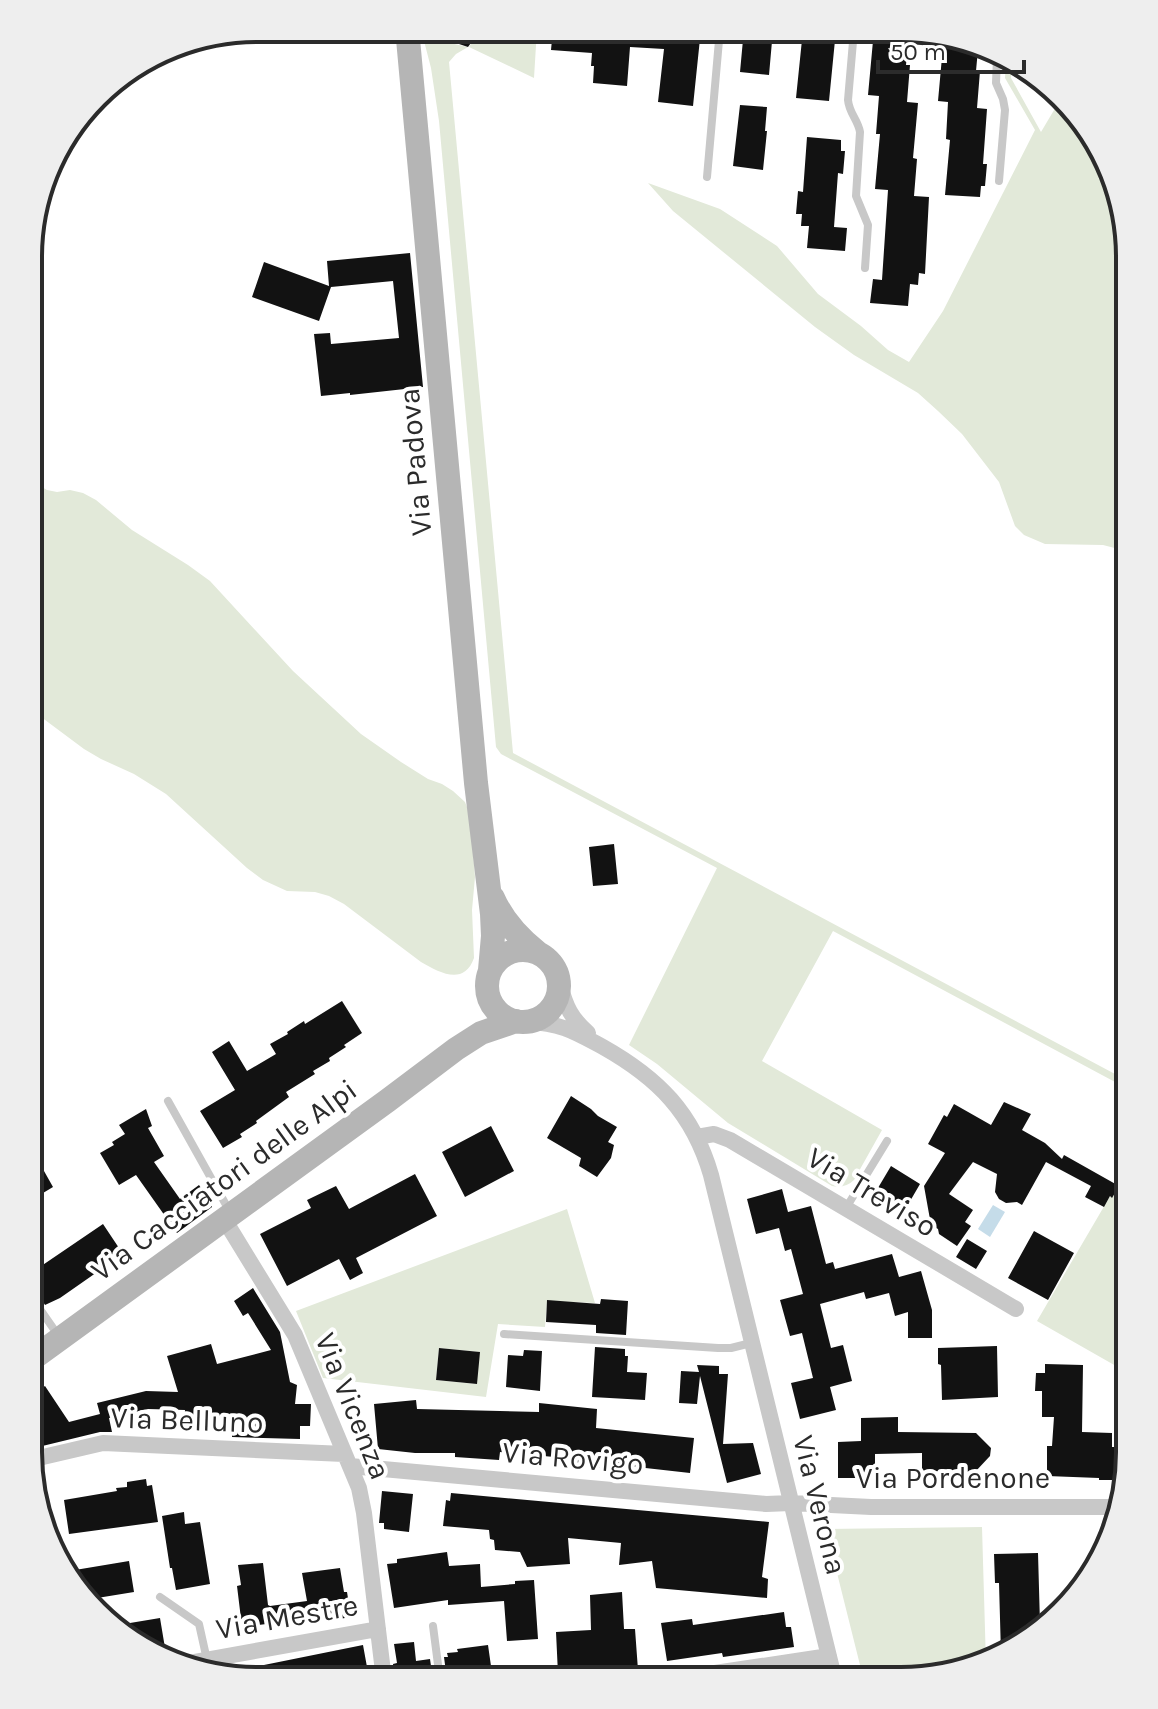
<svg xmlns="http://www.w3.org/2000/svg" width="1158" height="1709" font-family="Karla,sans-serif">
<rect width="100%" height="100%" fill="#fff"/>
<path fill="#e2e9d9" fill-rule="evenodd" d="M480 29H537L534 78 469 47Z
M423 37 468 47 456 54 449 62 513 753 1130 1082V1090L833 931 762 1061 882 1130 854 1180C848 1186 840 1188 832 1186L728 1123 657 1064 629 1045 717 868 501 754 496 747 439 121 431 68Z
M1006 61 1012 64 1011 78 1041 132 1060 100 1112 169 1130 257V552L1103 545 1045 544 1024 535 1015 526 999 482 962 434 938 411 918 393 854 355 815 327 673 211 648 183 720 209 777 246 818 294 861 326 888 350 909 362 943 311 1035 130 1005 78Z
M30 480 47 490 57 492 70 490 83 493 96 500 132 530 188 565 210 581 293 671 361 734 401 762 428 779 442 784 453 791 465 802 470 815 475 877 472 910 474 958C464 986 440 973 421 962L344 904 329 896 315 892 287 891 263 880 247 868 166 794 134 774 101 759 84 749 29 708Z
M1130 1162V1308L1124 1329 1130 1343V1374L1037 1321Z
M567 1209 595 1303 547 1301 545 1327 498 1324 486 1397 323 1378 296 1311ZM439 1348 479 1352 476 1384 436 1380Z
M982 1527 986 1664 902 1681H864L826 1529Z"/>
<path fill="#c5dce9" d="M993 1205 1005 1212 990 1237 978 1229Z"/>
<path fill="#121212" d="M460 29H481L468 47 453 42Z
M553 29H701L693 106 658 102 664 49 630 47 627 86 593 83 594 66H591L592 53 551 50Z
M744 29 773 30 769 75 740 72Z
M803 30H836L829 101 796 98Z
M874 30H909L906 65H910L907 102 918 103 913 158 917 159 914 196 929 197 925 274 919 273 918 285 910 284 908 306 870 303 873 279 882 280 888 190 875 189 880 134H876L879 96 868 95Z
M944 35 978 49 976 71H980L977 108 987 109 983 164H987L985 186H981L980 197 945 195 950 140 946 139 948 102 938 101Z
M740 105 767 107 765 131H767L763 170 733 166Z
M807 137 841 140V151H845L843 174 838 173 834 227 847 228 845 251 807 248 809 226H801L802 214H796L798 191 803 192Z
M410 253 423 387 350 395V393L321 396 314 334 330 333 331 344 399 338 393 281 331 287 319 321 252 297 264 262 329 286 327 261Z
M614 844 618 884 593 886 589 847Z
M342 1001 362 1033 344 1045 346 1047 329 1058 330 1061 313 1071 315 1074 286 1092 289 1097 256 1121 257 1123 240 1134 242 1137 223 1148 200 1111 235 1090 212 1052 229 1041 247 1071 276 1054 270 1044 288 1034 287 1032 304 1021 305 1024Z
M571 1096 591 1109 598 1116 617 1127 608 1142 614 1145 611 1158 597 1177 579 1166 581 1158 547 1138Z
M1004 1102 1031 1114 1022 1130 1045 1143 1062 1159 1064 1155 1119 1186 1112 1198 1110 1196 1104 1207 1085 1197 1091 1186 1046 1162 1022 1205 1017 1202 1006 1203 999 1199 995 1192 997 1174 973 1162 949 1194 973 1210 965 1222 971 1226 957 1246 939 1234 938 1229 931 1225 924 1186 945 1153 928 1144 944 1115 947 1117 954 1104 991 1125Z
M146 1109 152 1126 148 1128 164 1156 154 1162 180 1199 199 1185 203 1191 207 1188 215 1201 211 1204 212 1207 177 1233 136 1175 119 1185 100 1153 114 1145 112 1142 125 1134 119 1125Z
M491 1126 514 1171 465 1197 442 1152Z
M891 1166 920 1184 902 1215 872 1198Z
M44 1171 53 1187 28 1202V1180Z
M415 1174 437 1216 356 1258 363 1273 350 1280 339 1259 287 1286 260 1234 311 1208 307 1200 336 1186 349 1209Z
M782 1189 788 1212 811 1206 826 1264 833 1262 835 1269 892 1254 899 1277 921 1271 932 1310V1338H908V1312L895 1316 889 1293 866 1299 864 1292 820 1304 831 1348 843 1345 852 1381 830 1387 836 1410 800 1419 791 1383 813 1378 802 1333 790 1336 780 1300 803 1294 791 1249 785 1251 779 1228 756 1234 747 1199Z
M103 1224 123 1254 60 1298 45 1305 34 1288 28 1285V1275Z
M1034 1231 1074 1253 1048 1300 1008 1278Z
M967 1239 987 1251 976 1269 956 1257Z
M253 1288 280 1332 290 1382 297 1385 295 1404H311L310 1426H300V1439L232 1437V1429L184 1426 185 1410 148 1409 109 1418 112 1432H100L30 1449 28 1445V1397L45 1386 69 1422 100 1414 97 1403 146 1391 178 1392 167 1356 211 1344 217 1364 271 1350 248 1313 243 1316 234 1301Z
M601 1299 628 1301 626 1335 596 1333V1325L546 1322 547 1300 600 1304Z
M997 1346 998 1397 942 1400 941 1365 938 1364V1348Z
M595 1347 625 1349V1356H628L627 1372 647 1373 645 1400 592 1397Z
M439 1348 480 1352 477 1384 436 1380Z
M524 1350 542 1351 540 1391 506 1387 508 1355 523 1356Z
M1045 1364 1083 1365 1082 1432 1112 1433V1447H1122V1480H1099V1478L1047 1476V1446H1052L1054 1417H1042V1391H1035L1036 1373H1045Z
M697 1365 719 1366V1374H728L723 1444 753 1443 761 1474 727 1483 700 1376 697 1404 679 1403 681 1371 699 1372Z
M416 1400 417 1409 539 1412V1403L597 1409 596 1428 694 1438 690 1473 601 1463 600 1468 575 1466 576 1459 500 1452 499 1460 455 1457V1453H415L378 1449 374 1404Z
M898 1417V1432L976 1433 991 1448 990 1456 975 1472 922 1471V1453L875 1454V1478H838V1442L861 1441V1418Z
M146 1479 147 1486 152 1485 158 1522 69 1534 64 1500 117 1491 116 1488 127 1487V1482Z
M382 1491 413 1494 409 1532 384 1529V1523H379Z
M451 1493 769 1522 762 1577 768 1579 767 1598 656 1588 652 1561 619 1565 621 1543 568 1538 570 1564 527 1567 520 1552 495 1550 494 1540 490 1539 489 1530 443 1526 446 1500 450 1501Z
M184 1512 185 1524 200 1522 210 1584 176 1590 172 1568H170L162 1516Z
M447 1552 449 1566 480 1564 481 1587 515 1584V1581L534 1580 538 1639 507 1641 504 1601 448 1605V1600L394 1608 387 1564 397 1563V1559Z
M1038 1553 1040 1624 1001 1654 999 1583H995L994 1554Z
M129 1561 134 1592 91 1599 69 1571Z
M263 1563 268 1605 270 1606 307 1601 302 1573 340 1568 344 1592H347L351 1617 327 1621 326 1617 242 1627 237 1586 241 1585 238 1565Z
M622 1592 624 1629H635L638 1670 558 1674 556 1632 591 1630 590 1595Z
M784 1612 786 1627H791L794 1647 723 1657 722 1653 667 1661 661 1623 692 1619 693 1625Z
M160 1618 166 1654 118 1634 112 1626Z
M414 1642 416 1661 430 1659 433 1680H395L393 1664 397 1663 394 1644Z
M363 1645 367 1667H371L373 1680 262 1679 259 1666Z
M488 1645 493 1680H447L444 1657H448L447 1653 458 1652 457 1649Z"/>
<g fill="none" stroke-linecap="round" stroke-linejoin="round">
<path stroke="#c8c8c8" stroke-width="8" d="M854 30 848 100C849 113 858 120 860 132L856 196 868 225 865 268
M997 57 996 83 1003 99 1005 110 999 181
M707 177 720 29
M168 1101 230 1212
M846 1208 887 1141
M28 1292 60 1338
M504 1334 718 1348H731L751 1343
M160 1597 199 1624 207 1660
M433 1626 440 1680"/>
<path stroke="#c8c8c8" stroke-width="16" d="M560 985C566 1007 571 1018 588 1033
M528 1022C561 1023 575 1032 603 1047 658 1078 693 1113 711 1175L835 1681
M697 1137 714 1134 730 1140 1016 1309
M224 1219 295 1335 359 1488 364 1513 384 1680
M30 1460 103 1443 344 1454
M350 1466 766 1504 791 1503 871 1507H1115
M188 1663 378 1629
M668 1680 829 1656"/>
<path stroke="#b5b5b5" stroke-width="24" d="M407 28 476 783 492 914 493 936 490 970
M493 898C503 921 519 938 538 953
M487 986a36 36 0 1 1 72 0a36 36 0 1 1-72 0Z
M28 1362 387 1101 456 1049 481 1033 516 1021"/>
</g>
<g text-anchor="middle" stroke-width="8" stroke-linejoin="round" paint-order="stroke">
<g font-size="30" fill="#2b2b2b" stroke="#fff">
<text transform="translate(415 462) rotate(-95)" y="10">Via Padova</text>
<text transform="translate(224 1180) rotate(-36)" y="10">Via Cacciatori delle Alpi</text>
<text transform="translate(872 1192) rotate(31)" y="10">Via Treviso</text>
<text transform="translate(353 1406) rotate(68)" y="10">Via Vicenza</text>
<text transform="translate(187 1420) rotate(2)" y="10">Via Belluno</text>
<text transform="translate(573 1458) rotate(5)" y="10">Via Rovigo</text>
<text x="953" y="1488">Via Pordenone</text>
<text transform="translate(820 1505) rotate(76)" y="10">Via Verona</text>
<text transform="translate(287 1617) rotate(-10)" y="10">Via Mestre</text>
</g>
</g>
<path d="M0 0H1158V1709H0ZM257 42H901A215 215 0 0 1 1116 257V1452A215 215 0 0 1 901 1667H257A215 215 0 0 1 42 1452V257A215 215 0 0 1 257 42Z" fill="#eee" fill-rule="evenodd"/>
<path fill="none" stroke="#2b2b2b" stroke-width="4" d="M257 42H901A215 215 0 0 1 1116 257V1452A215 215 0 0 1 901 1667H257A215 215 0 0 1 42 1452V257A215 215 0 0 1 257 42Z"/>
<path d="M878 60v12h146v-12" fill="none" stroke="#2b2b2b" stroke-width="4"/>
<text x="890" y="60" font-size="24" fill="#2b2b2b" stroke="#ffffff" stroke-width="6" paint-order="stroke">50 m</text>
</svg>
